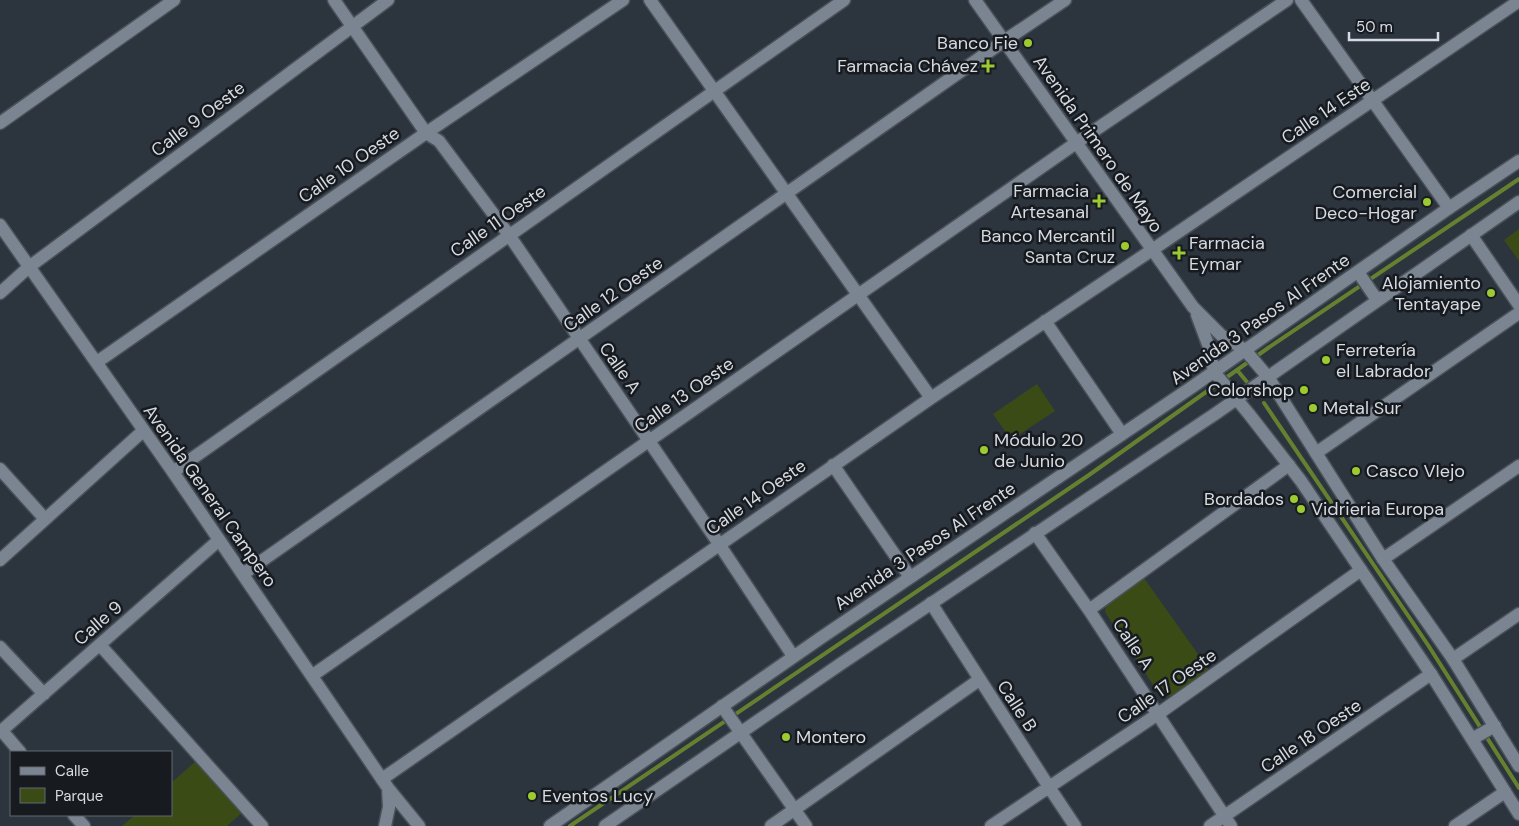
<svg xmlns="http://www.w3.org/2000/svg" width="1519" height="826" font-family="'DM Sans',sans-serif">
<rect width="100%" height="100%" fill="#2c343e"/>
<path fill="#3a4b15" d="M1519 229V261L1504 240Z
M1037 384 1055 411 1011 440 993 414Z
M1144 578 1210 671 1172 696 1165 697 1159 694 1105 612 1107 602Z
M196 761 243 812 227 826H122L135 815H171V783Z"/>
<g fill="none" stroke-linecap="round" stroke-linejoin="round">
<path stroke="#65812f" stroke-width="4" d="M1237 370 1247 382
M1264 403 1428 645 1519 788
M570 826 1089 475 1268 348 1519 179"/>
<g stroke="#4a515a" stroke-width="15">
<path id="street" d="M334 0 426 133 439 141 509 235 719 544 793 656
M650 0 931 398
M1301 0 1449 208
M0 123 174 0
M1471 235 1519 305
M0 293 29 267 388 0
M1045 321 1122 434
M97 362 426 133 623 0
M1316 453 1519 313
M833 465 910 577
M0 469 45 519
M173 472 844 0
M1035 533 1089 610 1231 826
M1383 559 1519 466
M0 560 143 431
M243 574 1004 41 1065 0
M931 603 1049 787 1075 826
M1089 610 1289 465
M100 645 262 826
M0 647 44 694
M1453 659 1519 614
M313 675 1076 143 1287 0
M722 706 806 826
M2 731 20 752
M0 732 219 540
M382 779 931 398 1152 250 1519 1
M74 815 84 826
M771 826 979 680
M991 826 1158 714 1361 570
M1210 826 1431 674
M1455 826 1505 792"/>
</g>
<g stroke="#4a515a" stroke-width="15">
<path id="secondary" d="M975 0 1193 307 1221 335 1245 350 1268 377 1383 559 1453 659 1519 766
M0 225 173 472 388 788 419 826
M1358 272 1377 300
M1197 315 1209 347 1214 372 1249 414 1301 481 1431 674 1519 814
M1472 739 1495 726
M385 826 389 807 388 788
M550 826 822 637 1192 387 1449 208 1519 161
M605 826 842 663 1215 414 1519 202"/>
</g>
<use href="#street" stroke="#7b8591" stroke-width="12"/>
<use href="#secondary" stroke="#7b8591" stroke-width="12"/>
</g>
<g fill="#9cca31" stroke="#171b20" stroke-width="2">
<circle cx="1028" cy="43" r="5"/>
<path d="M985.5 58.5h5v5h5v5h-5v5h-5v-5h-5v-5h5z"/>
<path d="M1096.5 193.5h5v5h5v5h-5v5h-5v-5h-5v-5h5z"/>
<circle cx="1427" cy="202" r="5"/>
<circle cx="1125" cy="246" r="5"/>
<path d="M1176.5 245.5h5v5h5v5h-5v5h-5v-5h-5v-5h5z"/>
<circle cx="1491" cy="293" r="5"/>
<circle cx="1326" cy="360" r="5"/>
<circle cx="1304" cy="390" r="5"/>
<circle cx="1313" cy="408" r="5"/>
<circle cx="984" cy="450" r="5"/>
<circle cx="1356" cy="471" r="5"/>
<circle cx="1294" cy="499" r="5"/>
<circle cx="1301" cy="509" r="5"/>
<circle cx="786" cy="737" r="5"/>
<circle cx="532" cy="796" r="5"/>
</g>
<g text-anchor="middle" stroke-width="5" stroke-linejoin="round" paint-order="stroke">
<g font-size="18" fill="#d6dbe2" stroke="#171b20" text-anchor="end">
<text x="1018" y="49">Banco Fie</text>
<text x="978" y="72">Farmacia Chávez</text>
<text x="1089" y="197">Farmacia<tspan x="1089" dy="21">Artesanal</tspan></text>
<text x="1417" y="198">Comercial<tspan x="1417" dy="21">Deco-Hogar</tspan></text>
<text x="1115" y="242">Banco Mercantil<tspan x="1115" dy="21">Santa Cruz</tspan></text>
<text x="1189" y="249" text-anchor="start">Farmacia<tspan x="1189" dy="21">Eymar</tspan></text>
<text x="1481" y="289">Alojamiento<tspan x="1481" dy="21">Tentayape</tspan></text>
<text x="1336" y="356" text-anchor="start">Ferretería<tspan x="1336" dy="21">el Labrador</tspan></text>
<text x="1294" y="396">Colorshop</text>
<text x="1323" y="414" text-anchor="start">Metal Sur</text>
<text x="994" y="446" text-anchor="start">Módulo 20<tspan x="994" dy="21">de Junio</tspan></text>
<text x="1366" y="477" text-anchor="start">Casco VIejo</text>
<text x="1284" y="505">Bordados</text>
<text x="1311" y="515" text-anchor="start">Vidrieria Europa</text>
<text x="796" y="743" text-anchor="start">Montero</text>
<text x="542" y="802" text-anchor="start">Eventos Lucy</text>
</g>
<g font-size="18" fill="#d6dbe2" stroke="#171b20">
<text transform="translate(1326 111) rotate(-34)" y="6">Calle 14 Este</text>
<text transform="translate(198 119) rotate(-37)" y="6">Calle 9 Oeste</text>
<text transform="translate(1098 144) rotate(55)" y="6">Avenida Primero de Mayo</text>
<text transform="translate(349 165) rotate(-35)" y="6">Calle 10 Oeste</text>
<text transform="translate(498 221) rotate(-35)" y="6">Calle 11 Oeste</text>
<text transform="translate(613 294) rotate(-35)" y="6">Calle 12 Oeste</text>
<text transform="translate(1260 319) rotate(-35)" y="6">Avenida 3 Pasos Al Frente</text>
<text transform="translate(620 368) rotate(55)" y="6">Calle A</text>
<text transform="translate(684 395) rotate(-35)" y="6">Calle 13 Oeste</text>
<text transform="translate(210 496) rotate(55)" y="6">Avenida General Campero</text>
<text transform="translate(756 497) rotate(-35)" y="6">Calle 14 Oeste</text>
<text transform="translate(925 546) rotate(-34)" y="6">Avenida 3 Pasos Al Frente</text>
<text transform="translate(98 623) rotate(-41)" y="6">Calle 9</text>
<text transform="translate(1133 644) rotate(56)" y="6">Calle A</text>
<text transform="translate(1167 686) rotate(-35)" y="6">Calle 17 Oeste</text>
<text transform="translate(1017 706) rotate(57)" y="6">Calle B</text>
<text transform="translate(1311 736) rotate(-34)" y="6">Calle 18 Oeste</text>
</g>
</g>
<rect x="10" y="751" width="162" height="65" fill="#171b20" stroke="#63686e"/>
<rect x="20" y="767" width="25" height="8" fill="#7b8591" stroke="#63686e"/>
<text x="55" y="776" font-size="15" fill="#d6dbe2">Calle</text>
<rect x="20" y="788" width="25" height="15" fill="#3a4b15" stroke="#63686e"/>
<text x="55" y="801" font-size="15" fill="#d6dbe2">Parque</text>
<path d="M1349 32v8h89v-8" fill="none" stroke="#d6dbe2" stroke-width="2.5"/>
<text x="1356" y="32" font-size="15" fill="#d6dbe2" stroke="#171b20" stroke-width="4" paint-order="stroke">50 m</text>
</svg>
